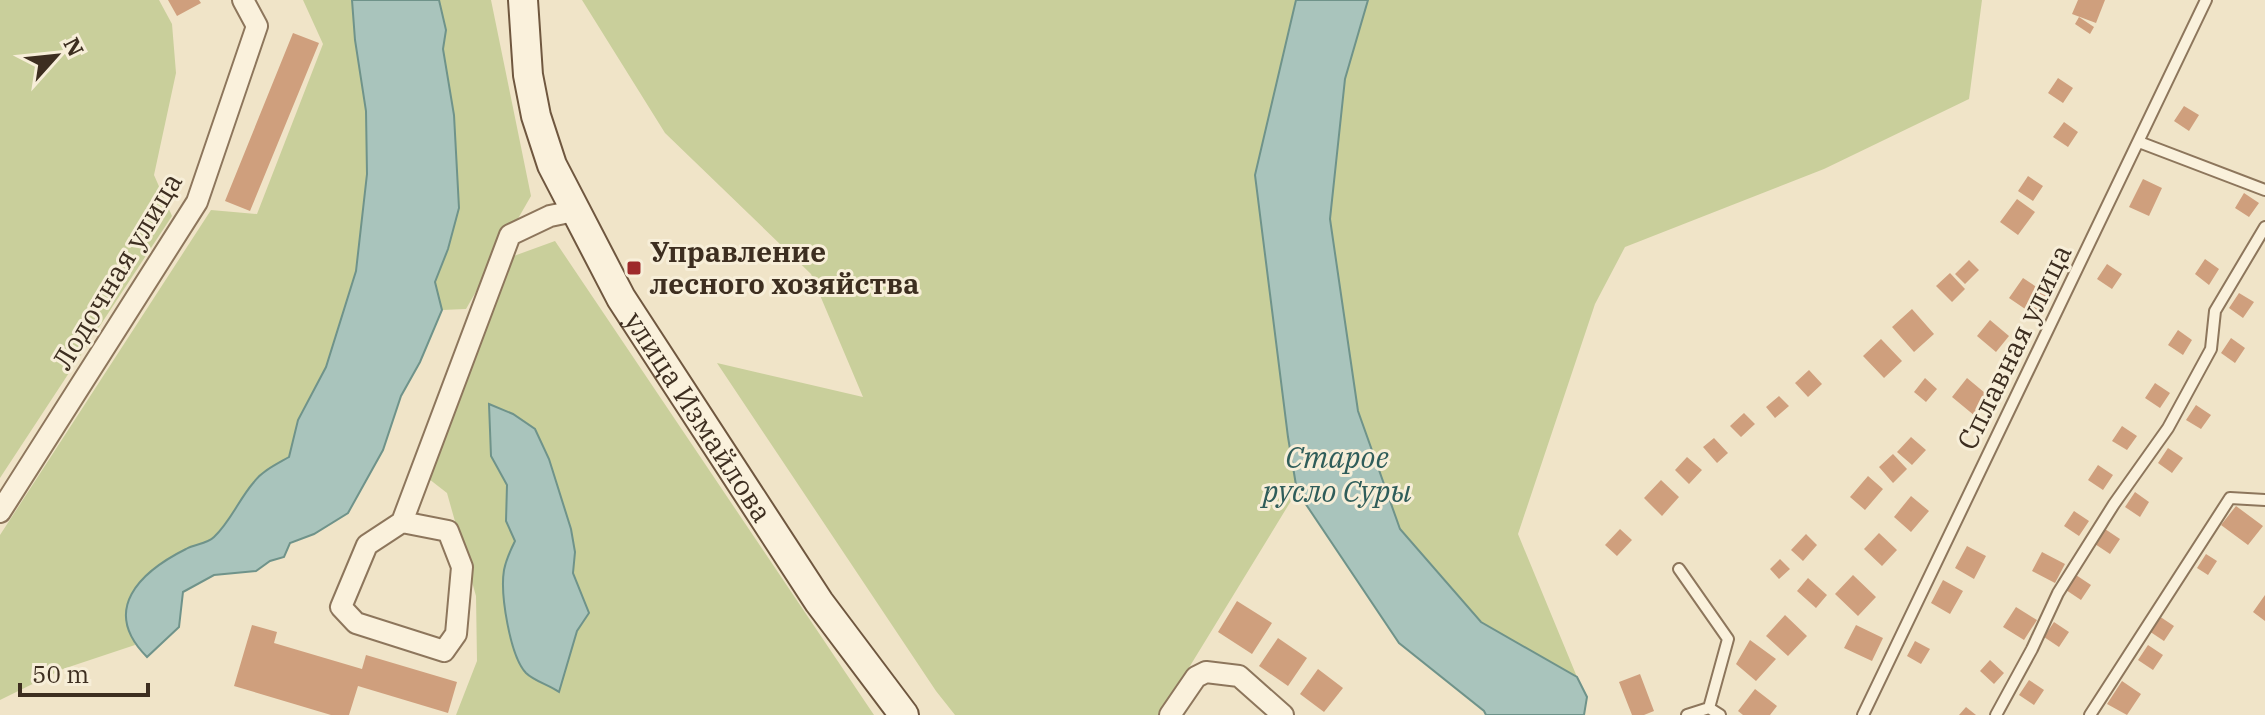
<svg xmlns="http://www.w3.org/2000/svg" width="2265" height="715" font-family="'IBM Plex Serif',serif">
<rect width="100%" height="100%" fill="#f0e4c8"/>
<path fill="#c9cf9b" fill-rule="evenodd" d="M0 0H159L172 24 176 73 154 175 172 216 0 478Z
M303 0H352L355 40 366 111 367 174 356 271 326 367 289 457 255 480 232 515 211 540 188 548 161 563 126 608 135 645 63 669 0 700V535L211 210 257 214 323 44Z
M439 0H491L531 196 466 309 442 310 435 282 448 249 459 208 454 115 443 49 446 30Z
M582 0H1296L1255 175 1288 437 1297 491 1160 715H955L936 691 717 363 863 397 811 274 665 133Z
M1368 0H1982L1969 99 1824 169 1625 247 1595 304 1518 534 1577 677 1481 622 1400 529 1358 411 1330 219 1345 79Z
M555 241 874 715H456L477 661 476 596 447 493 429 479 511 257ZM489 404 543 447 549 459 571 529 575 552 573 573 589 613 577 631 558 691C549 686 533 680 527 672 503 639 496 577 515 541L506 521 507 485 490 437Z"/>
<path fill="#a9c4bc" stroke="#6f938a" stroke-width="2" d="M352 0H439L446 30 443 49 454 115 459 208 448 249 435 282 442 310 420 362 401 396 383 450 348 513 314 534 290 543 284 557 270 561 256 571 214 575 183 592 179 627 147 657C100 610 140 572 186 549 195 544 207 544 214 537 231 521 239 499 254 482 262 471 277 464 289 457L298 420 326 367 356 271 367 174 366 111 355 40Z
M1296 0H1368L1345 79 1330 219 1358 411 1400 529 1481 622 1577 677 1587 697 1584 715H1486L1484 711 1399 643 1297 491 1288 437 1255 175Z
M489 404 513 414 535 429 549 459 571 529 575 552 573 573 589 613 577 631 559 692C549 685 534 681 526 673 510 656 500 594 504 570 506 560 510 551 515 541L506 521 507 485 491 456Z"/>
<path fill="#cf9f7d" d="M168 0H199L201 3 177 16Z
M2078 0H2105L2096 23 2072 14Z
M2079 17 2094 27 2090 34 2075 24Z
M293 33 319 43 250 211 225 201Z
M2058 78 2073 88 2063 103 2048 93Z
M2184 106 2199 115 2189 131 2174 121Z
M2064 122 2078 132 2068 147 2053 137Z
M2028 176 2043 186 2033 201 2018 191Z
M2143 179 2162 188 2149 216 2129 207Z
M2244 193 2259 203 2249 217 2235 208Z
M2017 199 2035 212 2018 235 2000 222Z
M2205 259 2219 269 2209 285 2195 274Z
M1969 260 1979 270 1965 284 1955 274Z
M2107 264 2122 274 2112 289 2097 279Z
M1950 273 1965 289 1952 302 1936 286Z
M2023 278 2047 294 2034 315 2009 298Z
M2239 293 2254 302 2243 318 2229 308Z
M1912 309 1934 334 1914 352 1892 327Z
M1990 320 2009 336 1996 352 1977 336Z
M2178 330 2192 340 2183 355 2168 345Z
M2231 338 2245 348 2235 363 2221 353Z
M1881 339 1902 361 1884 378 1863 356Z
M1809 370 1822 384 1808 397 1795 383Z
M1925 378 1937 389 1926 402 1914 392Z
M1967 378 1991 398 1975 416 1952 397Z
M2155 383 2170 393 2160 408 2145 398Z
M1779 396 1789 406 1775 418 1766 407Z
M2196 405 2211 415 2201 429 2186 420Z
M1744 413 1755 424 1741 437 1730 426Z
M2122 426 2137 436 2127 450 2112 441Z
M1911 437 1926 450 1912 465 1897 452Z
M1714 438 1728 453 1717 463 1703 447Z
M2168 448 2183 458 2172 473 2158 463Z
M1893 454 1907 469 1893 483 1879 467Z
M1687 457 1702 470 1689 484 1675 470Z
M2098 465 2113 475 2103 490 2088 480Z
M1868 476 1883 489 1865 510 1850 497Z
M1661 480 1679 497 1662 516 1644 498Z
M2135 492 2149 502 2140 517 2125 507Z
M1911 496 1929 511 1911 532 1894 517Z
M2236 506 2263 526 2248 545 2221 525Z
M2074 511 2089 521 2079 536 2064 526Z
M1620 529 1632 540 1617 556 1605 545Z
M2105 529 2120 539 2110 554 2095 544Z
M1879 533 1897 550 1882 566 1864 549Z
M1806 534 1817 545 1803 561 1791 550Z
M1967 546 1986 556 1974 579 1955 568Z
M2042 552 2065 564 2055 583 2032 571Z
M2206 554 2217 561 2208 575 2197 568Z
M1780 559 1790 569 1779 579 1770 569Z
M1853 575 1876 597 1858 616 1835 594Z
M2076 575 2091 585 2081 600 2066 590Z
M1808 578 1827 595 1816 608 1797 591Z
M1943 580 1963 591 1950 614 1931 603Z
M2265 595V621L2253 612Z
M1237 601 1272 623 1252 654 1218 632Z
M2016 607 2037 620 2024 640 2003 627Z
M1785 615 1807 636 1788 656 1766 636Z
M2159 616 2174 626 2164 641 2149 631Z
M2054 622 2069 632 2059 647 2044 637Z
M252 625 277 632 274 643 362 669 366 655 457 682 448 713 358 686 349 715H331L234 686Z
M1856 625 1883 638 1872 661 1844 648Z
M1278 638 1307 658 1288 686 1259 666Z
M1750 640 1776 659 1756 681 1736 664Z
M1915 641 1930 649 1921 664 1907 656Z
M2148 645 2163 655 2153 670 2138 660Z
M1990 660 2004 673 1994 684 1980 671Z
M1318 669 1343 688 1324 712 1300 694Z
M1640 674 1654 711 1644 715H1632L1619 682Z
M2029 680 2044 690 2034 705 2019 695Z
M2122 681 2141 694 2127 715 2107 704Z
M1755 689 1777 706 1770 715H1743L1738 711Z
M1966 707 1976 715H1959Z"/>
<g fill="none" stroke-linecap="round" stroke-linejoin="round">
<g stroke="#8d765c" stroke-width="14">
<path id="lane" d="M2139 142 2265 190
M1679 569 1728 639 1709 708 1720 715
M1687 715 1709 708
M1863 715 2206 0
M1996 715 2032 649 2058 593 2114 504 2168 428 2211 349 2215 311 2265 227
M2090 715 2230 498 2265 500"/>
</g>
<g stroke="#8d765c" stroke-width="24">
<path id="street" d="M0 512 197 202 257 26 243 0
M402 522 448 531 462 567 456 634 444 651 356 623 341 607 367 545 402 522 510 235 550 216 574 211
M1170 715 1196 677 1206 672 1239 676 1283 715"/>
</g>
<g stroke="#6f573f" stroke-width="32">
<g id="secondary">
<path id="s1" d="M523 0 528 75 536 116 552 165 621 298 819 602 904 715"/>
</g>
</g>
<use href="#lane" stroke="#faf1dc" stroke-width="10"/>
<use href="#street" stroke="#faf1dc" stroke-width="20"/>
<use href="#secondary" stroke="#faf1dc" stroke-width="28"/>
</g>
<rect fill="#9e2a2b" stroke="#f7eed8" stroke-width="3" x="626" y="260" width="16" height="16" rx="4"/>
<g text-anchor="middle" stroke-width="6" stroke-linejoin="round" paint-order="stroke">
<g font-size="28" font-weight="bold" fill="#3d2e20" stroke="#f7eed8" text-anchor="start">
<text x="650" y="262">Управление<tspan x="650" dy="32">лесного хозяйства</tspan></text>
</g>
<g font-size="28" fill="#3d2e20" stroke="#f7eed8">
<text transform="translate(117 271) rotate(-59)" y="10">Лодочная улица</text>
<text transform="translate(2014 347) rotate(-64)" y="10">Сплавная улица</text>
<text dy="10" stroke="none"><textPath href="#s1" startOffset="460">улица Измайлова</textPath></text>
</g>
<g font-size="30" font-style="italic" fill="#2f5d5a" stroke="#f7eed8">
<text x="1337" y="468">Старое<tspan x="1337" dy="34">русло Суры</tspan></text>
</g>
</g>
<g transform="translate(56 56) rotate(63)" stroke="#f7eed8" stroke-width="6" paint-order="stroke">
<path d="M0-6L14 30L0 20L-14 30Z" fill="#3d2e20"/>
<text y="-12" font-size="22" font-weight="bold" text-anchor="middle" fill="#3d2e20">N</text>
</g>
<path d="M20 683v12h128v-12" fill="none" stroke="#3d2e20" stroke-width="4"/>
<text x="32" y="683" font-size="24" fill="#3d2e20" stroke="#f7eed8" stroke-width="6" paint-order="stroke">50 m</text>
</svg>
